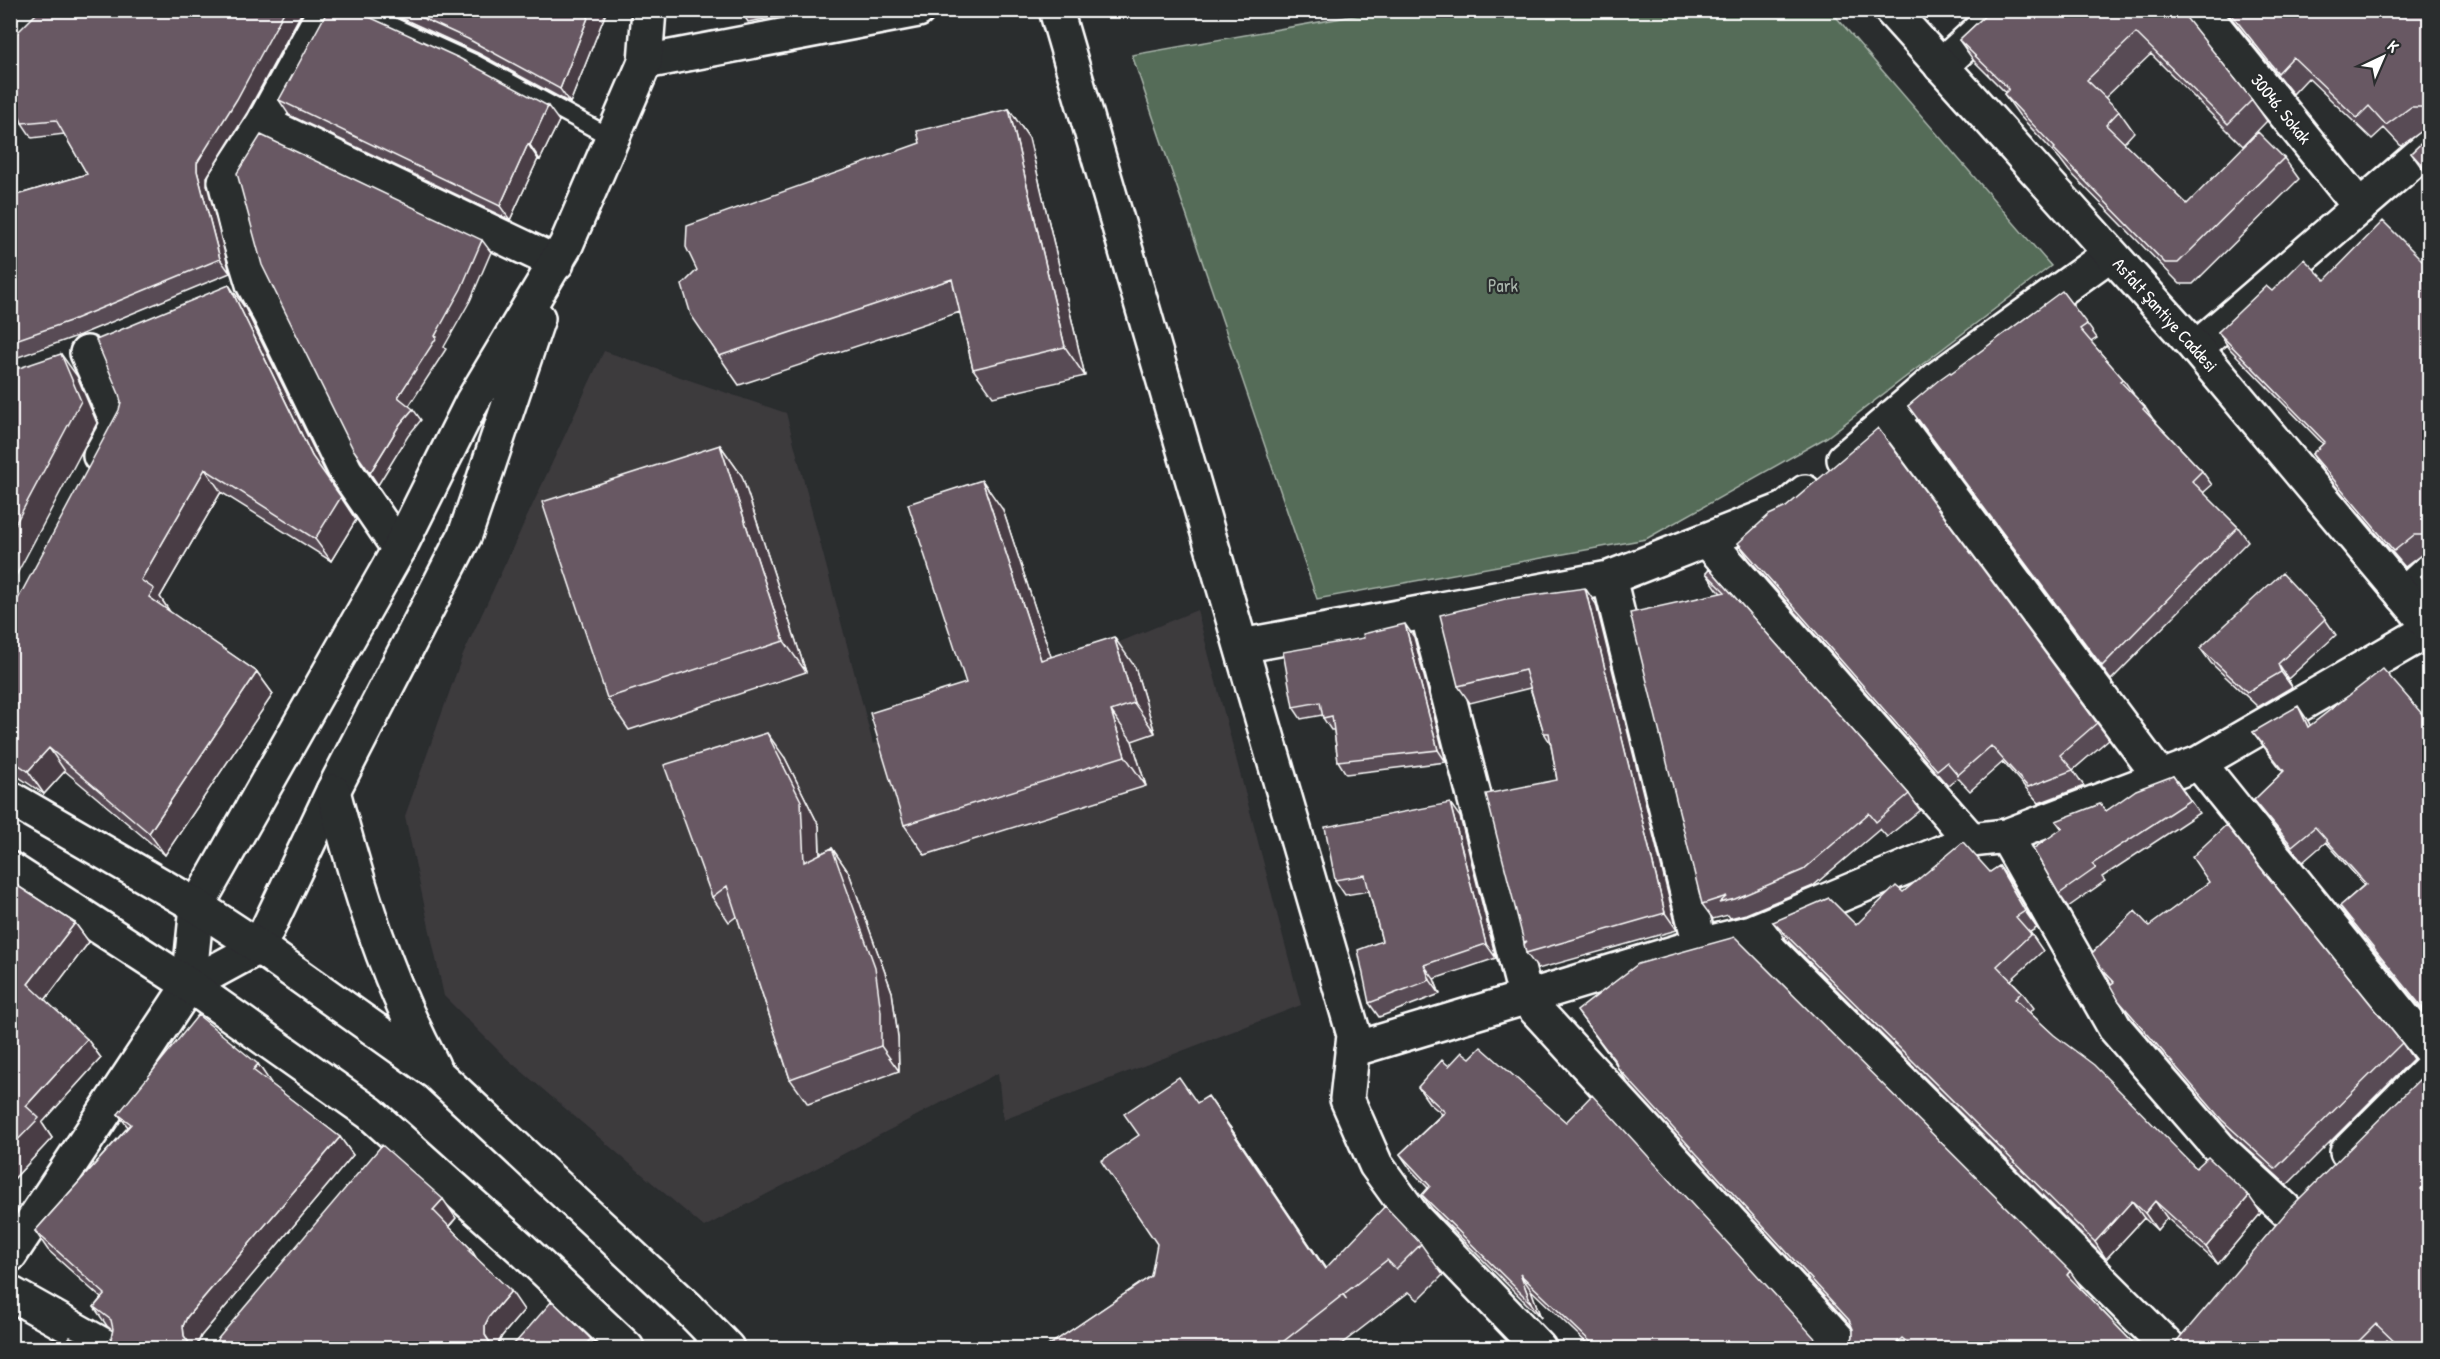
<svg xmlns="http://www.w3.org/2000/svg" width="2440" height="1359" font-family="'Patrick Hand',sans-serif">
<rect width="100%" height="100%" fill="#2a2d2e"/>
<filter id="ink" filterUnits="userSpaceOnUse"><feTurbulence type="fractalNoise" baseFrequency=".0167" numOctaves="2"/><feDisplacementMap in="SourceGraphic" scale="12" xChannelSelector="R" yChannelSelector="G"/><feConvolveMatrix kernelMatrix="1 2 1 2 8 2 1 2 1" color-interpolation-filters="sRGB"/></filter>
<g filter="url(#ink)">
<path fill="#3d3a3e" d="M604 351 786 413 873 744 1197 610 1301 1005 1003 1120 998 1073 704 1227 505 1057 444 996 405 816 462 657Z"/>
<path fill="#556c59" stroke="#aab6ac" stroke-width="1.5" d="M1387 10 1831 11 2051 266 1827 437 1646 539 1317 599 1132 55Z"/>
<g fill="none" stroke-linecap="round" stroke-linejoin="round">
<g stroke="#fff" stroke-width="21">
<path id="service" d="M357 10 474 63 612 138"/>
</g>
<g stroke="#fff" stroke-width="38">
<path id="minor" d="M325 10 263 123 557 263
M1056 10 1354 1035 1347 1099 1376 1165 1415 1219 1539 1348
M2201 10 2360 207
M10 40 39 10
M645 62 918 10
M1941 66 2002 10
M263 123 225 181 239 238 253 284 270 315 345 470 399 549
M2196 348 2430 146
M87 353 118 424 100 456
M1892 417 2160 777
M1844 459 1938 378 2110 254
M1707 540 1971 840
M1609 578 1700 945
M2403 595 2430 570
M1427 612 1526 999 1846 1348
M1241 646 1609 578 1785 509 1805 492
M2199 763 2430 1050
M2006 836 2115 1028 2220 1149 2287 1211
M1752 932 2169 1348
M1352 1050 1700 945 1752 932 1971 840 2006 836 2199 763 2430 629
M2347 1152 2430 1069
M10 1293 108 1348"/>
</g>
<g stroke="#fff" stroke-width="38">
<path id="tertiary" d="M1891 10 2196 348 2430 627
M189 985 259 947 333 791 465 535 538 318
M10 1255 189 985 197 906 399 549 472 402 566 245 645 62 649 10"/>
</g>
<g stroke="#fff" stroke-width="38">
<path id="secondary" d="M333 791C358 887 386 978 433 1066
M10 798 197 906 259 947 436 1073 688 1308 727 1348
M10 869 189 985 370 1113 522 1249 627 1348"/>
</g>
<use href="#service" stroke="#2a2d2e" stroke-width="16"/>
<use href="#minor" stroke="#2a2d2e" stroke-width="33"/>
<use href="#tertiary" stroke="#2a2d2e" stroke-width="33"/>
<use href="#secondary" stroke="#2a2d2e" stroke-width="33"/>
</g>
<path fill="#594c55" stroke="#fff" stroke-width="1.5" d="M40 10H303L247 113 207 177V185L230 273 80 335 10 360V197L87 174 64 134 32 138 22 123 13 39Z
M384 10H607L570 103 478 53Z
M740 10H811L748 22Z
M1991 10H2183L2184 16 2252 100 2267 121 2243 146 2151 54 2105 98 2119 111 2134 132 2124 143 2187 204 2284 158 2299 179 2193 284H2180L2069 171 2060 159 2019 115 2004 94 2005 92 1974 61 1959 40Z
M2225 10H2430V128H2426L2401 146 2384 128 2372 139 2308 78 2293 94Z
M279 100 559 121 540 160 538 159 510 220 289 115Z
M1009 109 1029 138 1085 376 993 397 973 369 960 312 739 385 719 356 920 143Z
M2430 135V179L2411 153Z
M2430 268V552H2425L2405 567 2323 471 2312 454 2323 444 2230 349 2218 332 2272 291 2325 280Z
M245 308 328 478 356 520 331 561 221 492 160 597 170 612 257 672 273 694 165 855 65 771 44 794 10 771V614Z
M2087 324 2097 338 2091 342 2123 379 2133 393H2132L2145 407 2153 419 2202 471 2212 485 2203 493 2238 527 2248 541 2111 680 1908 406 1951 373Z
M720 445 742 476 806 672 629 730 607 698Z
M1003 510 1051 657 1135 667 1155 733 1132 741 1146 786 925 855 904 825 966 683Z
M1738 543 2097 723 2109 739 2073 770 2084 786 2039 803 2003 762 1970 791 1958 778 1948 786 1749 559Z
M2430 567V588L2421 576Z
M1710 569 1909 794 1920 810 1887 837 1880 829 1813 886 1746 914 1730 918 1728 915 1713 919 1702 904 1721 593 1717 589 1706 573Z
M1596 604 1677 930 1538 969 1526 953 1524 942 1557 780 1551 744 1544 733 1530 688 1470 703 1458 686Z
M2325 619 2336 635 2288 679 2292 687 2258 707 2211 663 2200 648Z
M1414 637 1446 762 1346 774 1338 761 1334 730H1331L1323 718 1322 715 1301 719 1293 707Z
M2308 721 2310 725 2430 723V1019L2351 922 2340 906 2364 885 2326 842 2303 862 2265 815 2254 800 2283 772 2264 747 2253 732Z
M785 758 819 826 820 854 832 848 849 873 892 992 898 1037 899 1071 808 1104 790 1079 737 916 729 922 712 897Z
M2173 776 2199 813 2102 877 2105 881 2068 907 2059 894 2062 829 2056 821 2106 811Z
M1460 817 1496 958 1434 979 1440 994 1379 1017 1369 1003 1382 941 1369 891 1345 895 1335 880Z
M1999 866 2011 883 2037 928 2030 932 2043 951 2011 980 2022 992 2034 1008 2030 1013 2196 1168 2261 1213 2218 1264 2167 1218 2157 1230 2144 1218 2106 1259 1785 938 1773 922 1856 925 1903 892 1990 872Z
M10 881 75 923 89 942 45 1000 87 1039 101 1058 42 1123 52 1138 10 1183Z
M2149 926 2402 1043 2413 1059 2287 1185 2233 1136 2130 1017 2119 1001 2111 983 2100 967Z
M1577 1011 2081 1287 2080 1288 2138 1348H1843L1848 1346 1853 1337V1328L1628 1083 1617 1067 1616 1064Z
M258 1064 271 1084 340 1137 353 1155 201 1336 197 1346 199 1348 209 1347 456 1218 449 1227 471 1249 477 1259 524 1310 502 1336 498 1344V1347L500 1348 591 1339 598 1348H60H94L104 1346 111 1339 113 1331 107 1326 94 1307 101 1298 48 1250 35 1231 128 1127 118 1114Z
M2430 1069V1348H2396L2387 1340 2379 1348H2170L2175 1344Z
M1418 1087 1821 1345 1827 1348H1592L1531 1290 1541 1318 1433 1210 1422 1195 1428 1188 1411 1170 1400 1154 1442 1114 1429 1103Z
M1197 1103 1230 1127 1325 1268 1421 1244 1443 1275 1418 1300 1409 1292 1336 1348H1045L1151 1276Z"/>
<path fill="#493e45" stroke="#fff" stroke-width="1.5" d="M285 10H303L247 113 207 177V185L230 273 220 259 197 171V163Z
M591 10H607L570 103 560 89Z
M548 106 559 121 540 160 530 145Z
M1009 109 1029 138 1085 376 1065 347Z
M528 144 538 159 510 220 500 206Z
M482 240 491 252 470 301 444 347 446 349 407 409 398 397 435 336Z
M229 285 245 308 328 478 356 520 331 561 315 539 312 456Z
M61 354 77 376 97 423 10 587V534Z
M413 409 421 420 408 436 378 485 370 473 400 424Z
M720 445 742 476 806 672 784 641Z
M205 469 221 492 160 597 170 612 149 597 141 580Z
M982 480 1003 510 1062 690 1041 660Z
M1585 588 1596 604 1677 930 1665 913Z
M1405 624 1414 637 1446 762 1438 750Z
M1114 637 1135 667 1155 733 1134 703Z
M2278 664 2288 679 2292 687 2281 672Z
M257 672 273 694 165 855 149 833Z
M2298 706 2308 721 2319 743 2308 727Z
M1111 711 1132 741 1146 786 1125 756Z
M767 733 785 758 819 826 821 887 804 862Z
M49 748 65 771 44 794 28 771Z
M1450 803 1460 817 1496 958 1486 944Z
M832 848 849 873 892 992 898 1037 899 1071 881 1046Z
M1999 866 2011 883 2037 928 2025 911Z
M75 923 89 942 42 1004 28 984Z
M1424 965 1434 979 1440 994 1430 980Z
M87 1039 101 1058 42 1123 52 1138 10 1183V1148L26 1106Z
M258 1064 271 1083 267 1089 253 1070Z
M1208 1096 1230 1127 1347 1300 1325 1269Z
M340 1137 353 1155 201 1336 197 1345V1348H193L184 1336 183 1326 187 1317Z
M2430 1180V1201L2421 1189Z
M2249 1196 2261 1213 2218 1264 2206 1247Z
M443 1199 456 1218 446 1229 433 1210Z
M2132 1201 2144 1218 2106 1259 2095 1242Z
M2155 1201 2167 1218 2157 1230 2145 1213Z
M2070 1271 2081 1287 2078 1290 2067 1275Z
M1520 1274 1531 1290 1541 1318 1531 1303Z
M511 1291 524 1310 502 1336 498 1344V1348H494L485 1335V1325L489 1317Z
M591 1339 598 1348H582Z"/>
<path fill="#685863" stroke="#fff" stroke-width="1.5" d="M40 10H285L237 99 197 163V171L220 259 70 321 10 342V197L87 174 56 120 22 123 10 91V40Z
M328 10H354L459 58 548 106 530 145 528 144 500 206 279 100Z
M405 10H591L560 89 468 39Z
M1991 10H2180L2252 100 2228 124 2136 33 2087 80 2119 111 2106 125 2187 204 2258 132 2284 158 2178 263H2165L2054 149 2055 148 2004 94 2009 89 1959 40Z
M2228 10H2430V113L2421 107H2411L2386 125 2369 106 2357 118 2293 57 2278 73Z
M1009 109 1065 347 973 369 952 279 719 356 691 315 682 285 697 270 686 247 687 226 920 143 917 131Z
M261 135 482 240 461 289 435 336 437 337 398 397 413 409 400 424 370 473 353 449 262 265 237 173Z
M2430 135V174L2411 153Z
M2383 221 2430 268V539L2423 535H2414L2394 551 2312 454 2325 442 2218 332 2266 286 2272 291 2304 259 2325 280Z
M229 285 312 456 341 497 315 539 205 469 141 580 154 589 149 597 257 672 149 833 49 748 28 771 10 759V614L119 410 121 402 119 394 96 340Z
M2062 291 2087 324 2080 329 2123 379 2120 381 2145 407 2143 409 2202 471 2192 481 2238 527 2102 666 1908 406 1940 379 1950 372 1951 373Z
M61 354 81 401 10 534V371Z
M1878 428 2097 723 2060 755 2073 770 2028 787 1991 746 1958 775 1947 762 1937 770 1738 543 1769 515 1786 507Z
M720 445 784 641 607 698 542 502Z
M982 480 1041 660 1114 637 1134 703 1111 711 1125 756 904 825 870 713 966 683 908 504Z
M2430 567V584L2421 576Z
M1710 569 1909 794 1876 822 1869 813 1803 870 1735 899 1719 903 1727 896 1702 904 1630 613 1725 592 1706 573Z
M2282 573 2325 619 2278 664 2281 672 2247 692 2200 648Z
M1585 588 1665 913 1526 953 1524 944 1527 941 1524 942 1486 794 1557 780 1549 733H1544L1525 670 1458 686 1440 615 1505 599Z
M1405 624 1438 750 1338 761 1332 716 1323 718 1320 702 1293 707 1283 652 1364 638 1363 634Z
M2383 669 2430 723V1017L2340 906 2366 884 2315 827 2292 846 2254 800 2284 771 2253 732 2298 706 2308 727Z
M767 733 801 801 804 862 832 848 875 967 881 1012V1046L790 1079 727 886 712 897 664 765Z
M2173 776 2190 800 2092 864 2096 868 2059 894 2033 849 2063 828 2056 821 2100 804 2106 811 2136 790Z
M1450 803 1486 944 1424 965 1430 980 1369 1003 1358 950 1382 941 1365 875 1335 880 1325 827Z
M2226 825 2402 1043 2275 1169 2222 1120 2119 1001 2110 985 2114 982 2100 967 2092 953 2135 911 2149 926 2209 882 2192 857Z
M1963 842 1990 872 1999 866 2025 911 2016 917 2031 934 1997 966 2022 992 2015 999 2054 1035 2094 1065 2196 1168 2208 1157 2249 1196 2206 1247 2155 1201 2145 1213 2132 1201 2095 1242 1773 922 1829 898 1856 925 1896 886 1903 892Z
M10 881 75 923 28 984 87 1039 26 1106 39 1118 10 1148V1068L15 1063 10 1059Z
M1735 937 2070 1271 2067 1275 2138 1348H1914L1902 1338 1892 1348H1843L1848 1346 1853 1337V1329L1849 1320 1617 1067 1616 1062 1577 1011 1638 964Z
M198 1015 258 1064 253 1070 340 1137 187 1317 183 1326 184 1336 189 1343 199 1348 209 1347 216 1341 382 1145 443 1199 433 1210 471 1249 469 1251 511 1291 489 1317 485 1325V1335L490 1343 500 1348 510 1347 517 1341 552 1301 591 1339 582 1348H60L70 1337 94 1348 104 1346 111 1339 113 1329 111 1320 94 1307 105 1294 35 1231 131 1124 118 1114Z
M1481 1047 1566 1122 1592 1095 1821 1345 1827 1348H1597L1520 1274 1531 1303 1422 1195 1430 1186 1400 1154 1445 1112 1418 1087 1442 1060 1449 1066 1462 1052 1470 1058Z
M2430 1069V1180L2421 1189 2430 1197V1348H2401L2376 1324 2352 1348H2170L2175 1344 2290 1208Z
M1179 1077 1197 1103 1208 1096 1325 1269 1385 1206 1421 1244 1396 1269 1387 1260 1275 1348H1045L1151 1276 1157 1244 1101 1161 1139 1135 1124 1114Z"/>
</g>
<g text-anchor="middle" stroke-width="4.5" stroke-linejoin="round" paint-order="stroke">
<g font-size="18" fill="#fff" stroke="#2a2d2e">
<text transform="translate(2281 109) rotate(51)" y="6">30046. Sokak</text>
<text transform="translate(2165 315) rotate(48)" y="6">Asfalt Şantiye Caddesi</text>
</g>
<g font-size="18" fill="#aab6ac" stroke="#2a2d2e">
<text x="1503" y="292">Park</text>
</g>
</g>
<rect width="2440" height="1359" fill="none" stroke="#2a2d2e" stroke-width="36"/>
<rect x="18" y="18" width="2404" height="1323" fill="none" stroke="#fff" stroke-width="2" filter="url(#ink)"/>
<g transform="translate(2383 57) rotate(44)" stroke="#2a2d2e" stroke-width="4.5" paint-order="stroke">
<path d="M0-4.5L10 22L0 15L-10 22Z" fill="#ffffff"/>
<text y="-9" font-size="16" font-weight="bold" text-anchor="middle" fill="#ffffff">K</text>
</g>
</svg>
